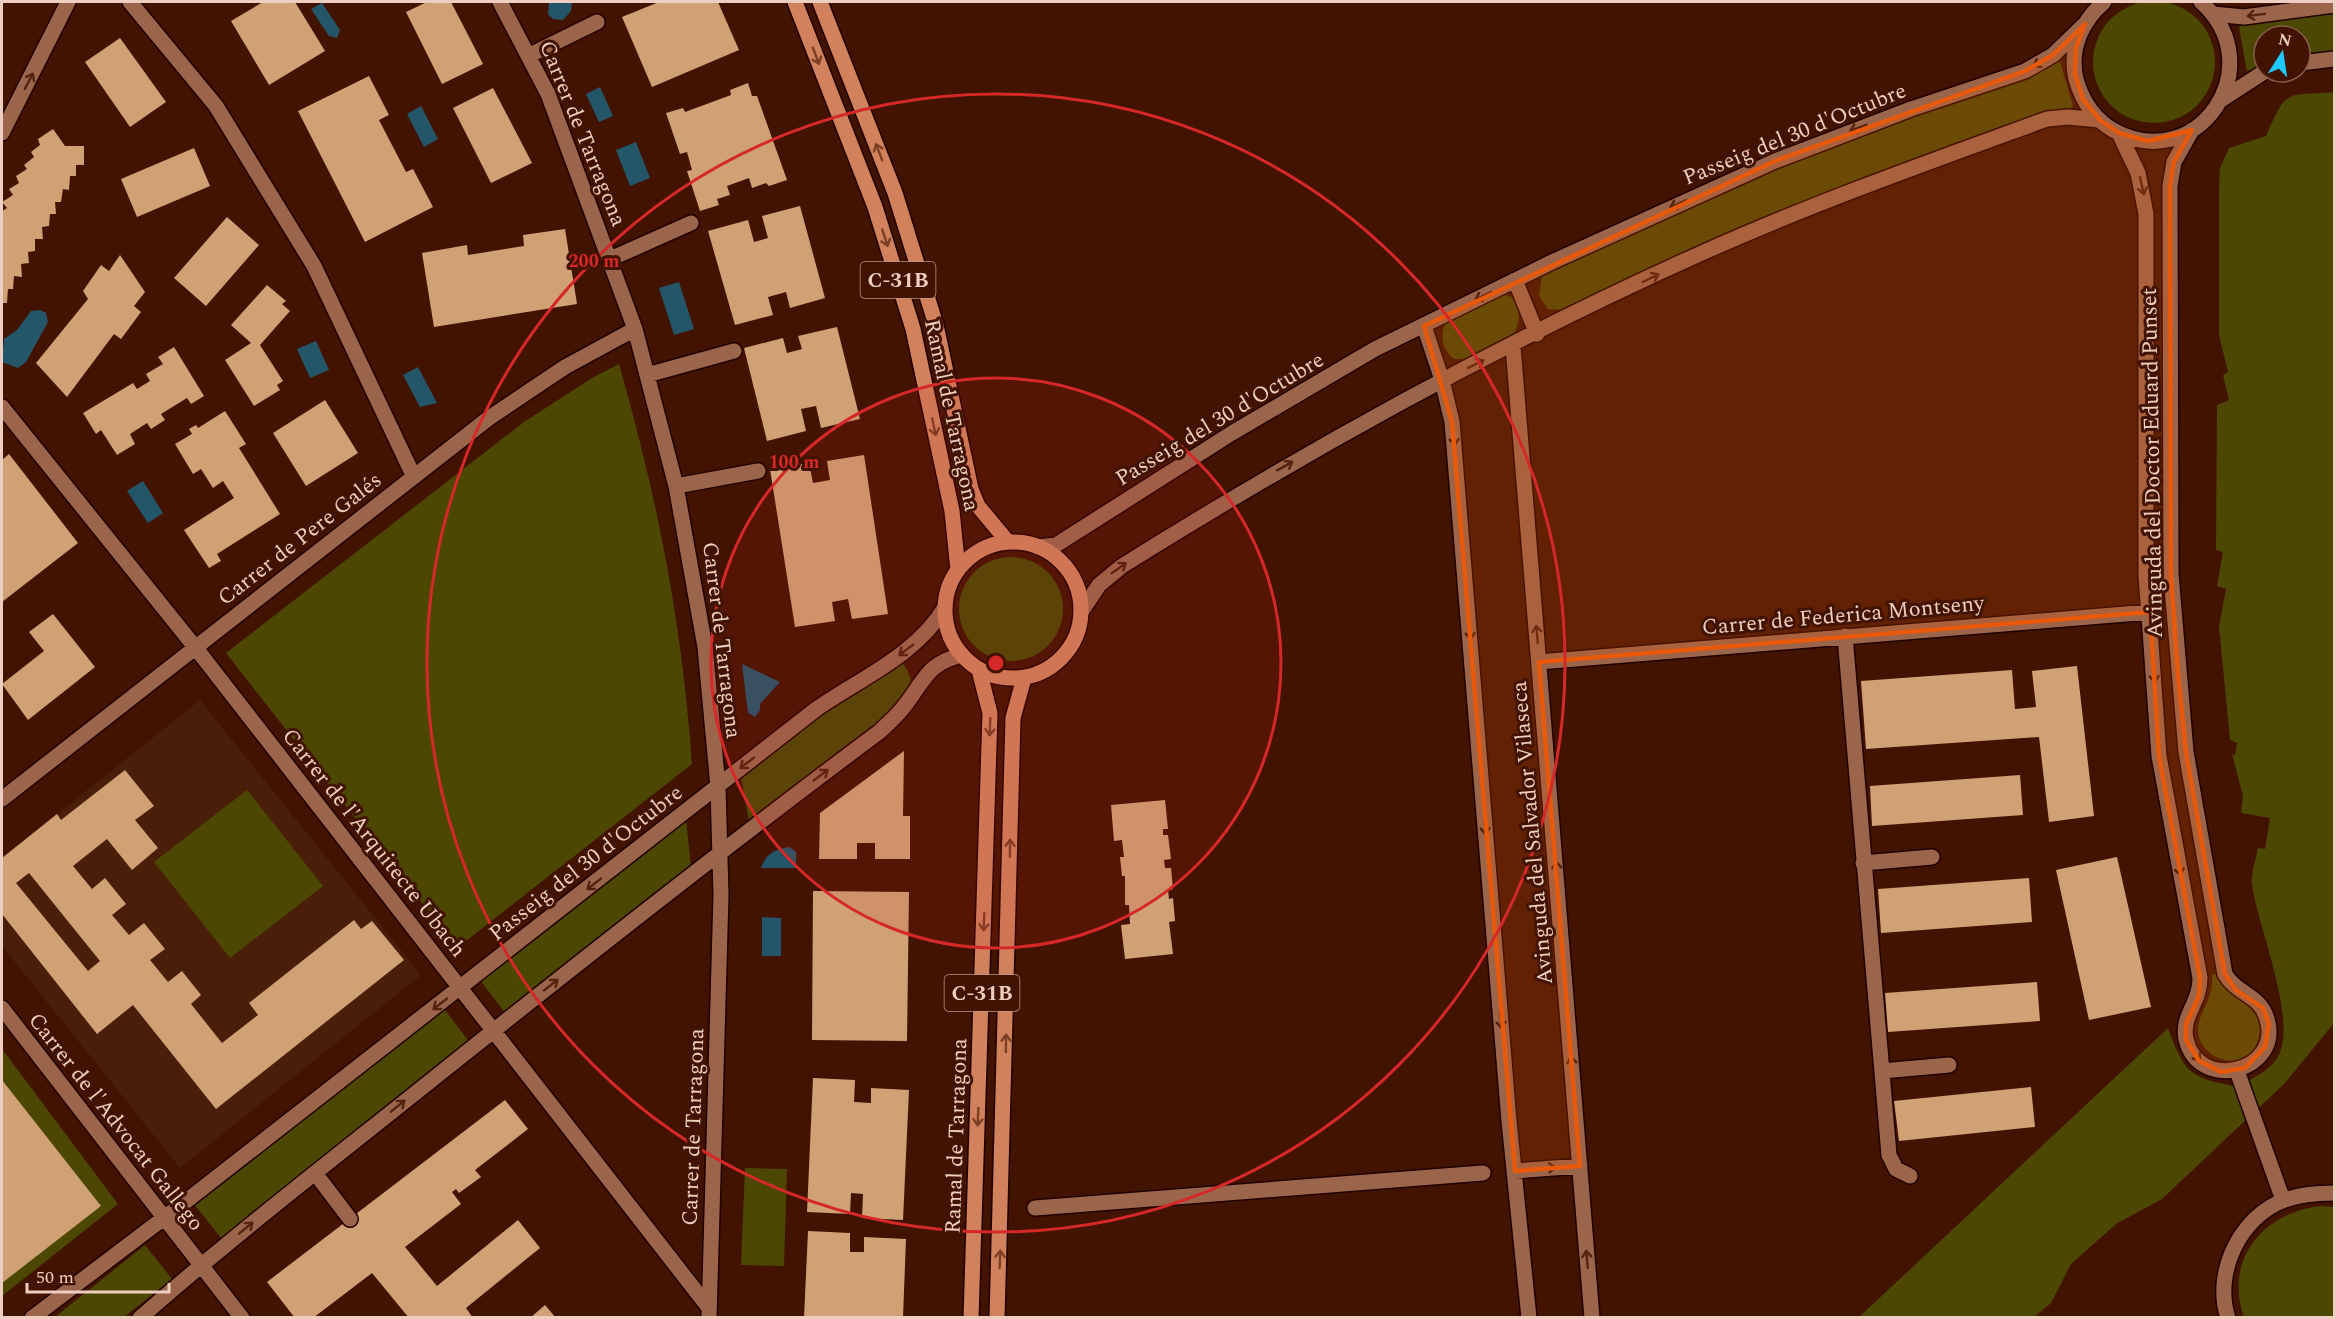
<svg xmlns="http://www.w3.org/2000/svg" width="2336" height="1319" font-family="Spectral,serif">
<rect width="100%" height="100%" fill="#421300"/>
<path fill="#491f09" d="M200 700 421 975 180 1168 2 946V858Z"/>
<path fill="#4c4703" d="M2093 62a61 61 0 1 1 122 0a61 61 0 1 1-122 0Z
M2334 10V52L2300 57V36H2264V66L2247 71 2239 28 2241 22Z
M2059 58 2073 106 2068 111 1564 310 1548 309 1539 296 1542 276 1548 269 1730 187Z
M2334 92V1023L2285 1083 2162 1199 2116 1224 2071 1264 2051 1303 2034 1317 1858 1318 2168 1028C2186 1076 2190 1077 2238 1087 2251 1079 2267 1072 2276 1060 2301 1025 2257 927 2252 884 2251 873 2256 859 2258 848L2265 849 2270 818 2241 813 2243 796 2232 754 2235 755 2237 743 2230 740 2219 626 2226 589 2217 586 2223 552 2216 550 2217 405 2229 400 2223 375 2228 372 2219 335V188L2220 168 2229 148 2266 136C2287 88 2284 96 2334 92Z
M1501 294 1512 297C1521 310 1521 321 1513 335L1465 359H1454C1442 349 1440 338 1445 323L1456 315Z
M619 364C658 501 682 623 692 764L457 948 226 653 524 422 592 378Z
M959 609a52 52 0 1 1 104 0a52 52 0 1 1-104 0Z
M901 661C906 668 913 677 910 686 897 722 784 796 749 822L741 777 822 715Z
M247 790 323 886 230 958 154 862Z
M686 819 691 867 506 1014 480 980Z
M2217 974C2232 1003 2271 1004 2257 1043 2246 1074 2201 1061 2198 1032 2196 1015 2214 1001 2212 975Z
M445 1010 471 1044 221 1238 194 1204Z
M2 1049 118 1204 2 1296Z
M745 1168 787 1169 784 1266 741 1265Z
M2322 1206 2334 1207V1317H2244C2223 1259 2265 1211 2322 1206Z
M145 1245 172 1279 124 1317H55Z"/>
<path fill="#245669" d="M549 2H572L571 11 563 20 553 19 548 14Z
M322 3 340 30 337 38 329 36 311 9Z
M600 87 613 116 599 122 586 94Z
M421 106 438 139 424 147 407 114Z
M636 142 650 178 630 186 616 150Z
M679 282 694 329 674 335 659 288Z
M40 310 46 313 48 322 26 362 18 368 2 362 4 339 17 330 31 311Z
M316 341 329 370 310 378 297 349Z
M418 367 437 403 420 407 403 375Z
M143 481 163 513 148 523 127 491Z
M742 664 780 682 760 704V710L755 717 748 713Z
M790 847 796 852V868H761C766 853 776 849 790 847Z
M762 917 781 918V956H762Z"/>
<path fill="#cfa175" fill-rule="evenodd" d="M263 2H295L325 51 269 85 231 21Z
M427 2H451L483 64 442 84 406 12Z
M659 2H718L739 50 652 87 622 17Z
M120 38 166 102 130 127 85 62Z
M369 76 389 115 379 120 406 172 413 169 433 207 365 242 298 111Z
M748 83 752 96H757L787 180 769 186 766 183 752 188 749 178 727 186 730 195 717 199 719 205 700 211 687 171 692 170 687 152 680 154 666 113 683 108 685 112 731 95 730 90Z
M493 88 532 163 491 183 453 108Z
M53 129 65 146H84V165H76V176H70L69 190 63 189 61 202H55L56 214H50L49 226 42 227 43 239H35V251L28 252 29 263 21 264 22 277 14 276 13 289H8L7 303H2V211L7 208 2 202 13 195 9 189 19 183 16 176 27 169 24 165 34 157 31 152 40 145 38 139Z
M194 148 210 186 137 217 121 179Z
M800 206 825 298 790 308 786 292 768 297 773 315 735 325 708 231 748 220 754 242 768 238 762 216Z
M227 217 259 245 206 306 174 278Z
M565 229 577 304 434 327 422 253 467 245 468 255 524 246 523 235Z
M120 255 145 292 134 306 141 312 121 339 114 334 67 397 36 363 88 299 83 291 101 265 109 271Z
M267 285 286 301 282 304 290 311 260 345 283 381 277 385 280 390 254 406 225 360 251 343 231 325Z
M837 327 860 419 821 428 816 406 801 409 806 431 767 441 744 348 783 338 787 353 802 349 798 336Z
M174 347 204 396 191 404 187 398 161 414 165 420 151 429 147 423 130 434 135 444 117 455 101 430 96 434 83 413 133 383 137 389 150 381 146 374 163 364 158 357Z
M325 400 358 453 306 486 273 433Z
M225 411 246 444 239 448 280 514 217 554 221 561 209 568 184 530 234 498 223 481 213 488 201 469 193 474 175 444 192 434 189 429 196 425 198 428Z
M9 454 78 543 2 602V460Z
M864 455 888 614 852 619 848 599 832 602 835 621 795 627 770 469 809 463 813 483 830 480 827 461Z
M53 614 95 667 28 720 2 684 44 651 29 632Z
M2077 666 2094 816 2049 822 2039 737 1866 749 1861 681 2012 670 2015 709 2036 707 2032 671Z
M904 751 903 816H910V859H875V843H857V859H819L820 813Z
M125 770 154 806 135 820 158 848 132 870 107 839 73 866 92 889 105 878 126 904 112 915 129 935 144 923 165 949 150 960 168 982 182 971 201 995 191 1004 222 1043 258 1015 249 1003 354 920 361 929 372 921 404 960 216 1109 133 1005 97 1034 2 914V858L57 814 61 820ZM29 873 100 961 88 971 16 883Z
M2020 775 2023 815 1872 826 1870 786Z
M1165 800 1168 829H1163V835H1168L1171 859 1164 860 1165 868H1171L1173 889 1168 890 1169 899 1173 898 1175 921 1169 922 1173 954 1125 959 1121 925 1130 924 1129 905H1125V876H1122L1120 857H1124L1122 840 1114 841 1111 805Z
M2117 857 2151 1007 2089 1020 2056 870Z
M2029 878 2032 922 1881 933 1878 889Z
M813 891 909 892 907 1041 812 1040Z
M2037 982 2040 1021 1888 1032 1885 993Z
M813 1078 855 1080 854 1102 871 1103V1088L909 1090 903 1220 862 1218 863 1194 851 1193 850 1214 807 1212Z
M2 1080 101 1206 2 1283Z
M2031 1087 2035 1127 1899 1141 1894 1101Z
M505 1100 528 1129 475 1170 481 1177 459 1193 456 1189 452 1192 461 1204 405 1247 437 1286 518 1220 540 1248 466 1308 473 1318H409L372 1273 313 1318H295L267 1282Z
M808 1231 850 1233V1252H864V1237L906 1239 903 1318H804Z
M545 1305 556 1318H530Z"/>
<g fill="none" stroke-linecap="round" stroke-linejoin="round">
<g stroke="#210200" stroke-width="18">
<path id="minor" d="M130 2 216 106 314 266 414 477
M500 2 548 94 635 329 676 486 705 647 718 787 721 895 709 1318
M2104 2C2082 21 2069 49 2076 79 2082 100 2094 119 2113 130 2197 177 2273 66 2201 2
M2213 14 2244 17 2334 5
M530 55 597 22
M2300 63 2334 59
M2221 100 2264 72
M2 133 68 2
M2119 133 2138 173 2146 214V575L2159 756 2200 978C2200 1004 2181 1015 2186 1039 2198 1093 2283 1072 2267 1019 2260 994 2237 995 2225 974L2186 752 2171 574 2170 186 2174 162 2192 130
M610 259 691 223
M1515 280 1537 334
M1424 326 1442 380 1452 422 1509 1121 1529 1318
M1513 346 1592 1318
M647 375 734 351
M2 407 195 647 709 1308
M676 486 758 471
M1038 547 1056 545 1232 433 1375 349 1552 262 1775 161 1911 109 2025 71 2053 55 2085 24
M1081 612 1099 585 1122 566C1309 449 1503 342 1704 252 1816 202 1932 161 2047 119L2068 117 2100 120
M1845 636 1889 1155 1896 1169 1910 1176
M1539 662 2150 612
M2 799 489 418 565 367 635 329
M1863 863 1932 857
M2 1008 242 1318
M1882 1071 1949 1065
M2237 1071 2283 1200
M1515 1171 1580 1166
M315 1173 350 1219
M1035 1208 1483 1173
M32 1318 185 1202 815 710C859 679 917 655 945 607
M140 1318C231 1238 328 1163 423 1087 573 967 725 847 879 732 889 723 898 715 906 704 925 679 928 663 962 655
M2228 1318C2213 1273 2240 1216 2285 1200 2301 1194 2317 1193 2334 1193"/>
</g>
<g stroke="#210200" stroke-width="18">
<path id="major" d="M795 2 875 207 913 329 952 511 958 570
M820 2 895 193 936 325 971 489 978 506 1008 542
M945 610a68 68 0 1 1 136 0a68 68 0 1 1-136 0Z
M971 1318 990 713 979 670
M997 1318 1013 718 1024 678"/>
</g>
<use href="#minor" stroke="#9b654b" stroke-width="15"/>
<use href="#major" stroke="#d1815b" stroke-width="15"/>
</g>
<defs><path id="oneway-shaft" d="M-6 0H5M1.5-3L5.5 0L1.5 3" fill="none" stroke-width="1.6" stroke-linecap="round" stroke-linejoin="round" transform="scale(1.5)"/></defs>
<g stroke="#54230f">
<use href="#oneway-shaft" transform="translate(2256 15) rotate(173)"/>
<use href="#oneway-shaft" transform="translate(2041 62) rotate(150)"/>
<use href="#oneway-shaft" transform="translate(29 81) rotate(-62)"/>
<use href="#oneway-shaft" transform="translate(1858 128) rotate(159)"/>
<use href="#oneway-shaft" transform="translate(2142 186) rotate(77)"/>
<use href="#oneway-shaft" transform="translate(1678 204) rotate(156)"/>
<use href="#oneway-shaft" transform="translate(1651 278) rotate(-26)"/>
<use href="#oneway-shaft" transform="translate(1483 296) rotate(154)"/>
<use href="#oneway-shaft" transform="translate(1476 364) rotate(-26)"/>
<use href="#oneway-shaft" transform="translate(1454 437) rotate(85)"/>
<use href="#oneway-shaft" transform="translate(1285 466) rotate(-29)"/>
<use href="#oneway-shaft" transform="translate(1119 568) rotate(-35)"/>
<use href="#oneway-shaft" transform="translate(1470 631) rotate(85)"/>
<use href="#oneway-shaft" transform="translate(1537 634) rotate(-95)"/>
<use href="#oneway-shaft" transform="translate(906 650) rotate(143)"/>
<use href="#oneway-shaft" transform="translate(2154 674) rotate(86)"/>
<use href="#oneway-shaft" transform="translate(747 763) rotate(142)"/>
<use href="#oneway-shaft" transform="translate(821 775) rotate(-37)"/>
<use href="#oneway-shaft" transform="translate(1485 826) rotate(85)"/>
<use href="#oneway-shaft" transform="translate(2179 867) rotate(79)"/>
<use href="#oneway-shaft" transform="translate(1557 870) rotate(-95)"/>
<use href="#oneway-shaft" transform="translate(594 884) rotate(142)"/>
<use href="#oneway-shaft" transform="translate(551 985) rotate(-38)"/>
<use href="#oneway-shaft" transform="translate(440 1004) rotate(142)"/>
<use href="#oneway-shaft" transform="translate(1501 1020) rotate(85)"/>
<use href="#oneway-shaft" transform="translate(2195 1054) rotate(53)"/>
<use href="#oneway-shaft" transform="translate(1572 1065) rotate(-95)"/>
<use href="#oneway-shaft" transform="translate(398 1106) rotate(-39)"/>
<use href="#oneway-shaft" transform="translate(1547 1168) rotate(-5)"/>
<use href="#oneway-shaft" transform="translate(246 1228) rotate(-39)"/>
<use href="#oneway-shaft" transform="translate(1587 1259) rotate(-95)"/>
</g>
<g stroke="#7b3f24">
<use href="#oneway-shaft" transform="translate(816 56) rotate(69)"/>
<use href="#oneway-shaft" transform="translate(879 152) rotate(-111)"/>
<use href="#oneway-shaft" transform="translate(885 238) rotate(72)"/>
<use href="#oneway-shaft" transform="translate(934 427) rotate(78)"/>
<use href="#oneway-shaft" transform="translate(990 727) rotate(92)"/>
<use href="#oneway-shaft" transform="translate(1010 848) rotate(-89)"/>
<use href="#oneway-shaft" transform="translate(984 922) rotate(92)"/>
<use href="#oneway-shaft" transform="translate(1006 1043) rotate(-89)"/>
<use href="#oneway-shaft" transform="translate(978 1117) rotate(92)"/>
<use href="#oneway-shaft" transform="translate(1000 1259) rotate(-88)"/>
</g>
<path fill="#e8590c" fill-opacity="0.2" stroke="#e8590c" stroke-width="4.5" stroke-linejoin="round" d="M2085 24 2076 48 2075 74 2083 99 2100 120 2119 133 2148 141 2192 130 2174 162 2170 186 2171 574 2178 673 2186 752 2225 974 2236 990 2263 1008 2269 1024 2265 1047 2245 1068 2221 1072 2199 1061 2186 1040V1024L2199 996 2200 978 2159 756 2150 612 1539 662 1580 1166 1515 1171 1452 422 1424 326 1775 161 2025 71 2053 55Z"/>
<circle cx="996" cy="663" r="285" fill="#d62828" fill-opacity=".12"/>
<g fill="none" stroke="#d62828" stroke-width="3">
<circle cx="996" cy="663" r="285"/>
<circle cx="996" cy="663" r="569"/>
</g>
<g text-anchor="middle" stroke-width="6" stroke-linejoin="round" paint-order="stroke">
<g fill="#421300" stroke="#ba9686" stroke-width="1.5">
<rect x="860.5" y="262" width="75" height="36" rx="4.5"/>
<rect x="944.5" y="975" width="75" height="36" rx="4.5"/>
</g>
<g font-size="21" font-weight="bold" fill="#edcec0">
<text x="898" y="287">C-31B</text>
<text x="982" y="1000">C-31B</text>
</g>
<g font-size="22" fill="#edcec0" stroke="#421300">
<text transform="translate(584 133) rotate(68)" y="8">Carrer de Tarragona</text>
<text transform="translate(1794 133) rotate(-22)" y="8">Passeig del 30 d'Octubre</text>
<text transform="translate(953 415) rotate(78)" y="8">Ramal de Tarragona</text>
<text transform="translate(1219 418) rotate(-31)" y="8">Passeig del 30 d'Octubre</text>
<text transform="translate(2151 463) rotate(-91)" y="8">Avinguda del Doctor Eduard Punset</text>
<text transform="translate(299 538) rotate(-38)" y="8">Carrer de Pere Galés</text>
<text transform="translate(1843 614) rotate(-5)" y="8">Carrer de Federica Montseny</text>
<text transform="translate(723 640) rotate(83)" y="8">Carrer de Tarragona</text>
<text transform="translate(1531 833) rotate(-95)" y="8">Avinguda del Salvador Vilaseca</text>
<text transform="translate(375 842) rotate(52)" y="8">Carrer de l'Arquitecte Ubach</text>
<text transform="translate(585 862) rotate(-38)" y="8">Passeig del 30 d'Octubre</text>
<text transform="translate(117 1121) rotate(52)" y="8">Carrer de l'Advocat Gallego</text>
<text transform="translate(692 1127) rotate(-88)" y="8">Carrer de Tarragona</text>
<text transform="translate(955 1136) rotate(-88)" y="8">Ramal de Tarragona</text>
</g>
</g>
<circle cx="996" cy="663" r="9" fill="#d62828" stroke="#421300" stroke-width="3"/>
<g font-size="18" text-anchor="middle" font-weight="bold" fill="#d62828" stroke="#421300" stroke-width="6" stroke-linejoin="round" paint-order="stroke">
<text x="594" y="267">200 m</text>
<text x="794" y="468">100 m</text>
</g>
<rect width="2336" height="1319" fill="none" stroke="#edcec0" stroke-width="6"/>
<g transform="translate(2282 54) rotate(12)"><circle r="28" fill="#421300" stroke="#865e4d" stroke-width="1.5"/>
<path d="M0-4.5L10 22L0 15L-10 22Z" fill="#1dc9fc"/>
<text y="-9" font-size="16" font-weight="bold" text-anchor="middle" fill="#edcec0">N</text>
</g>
<path d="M27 1283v9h142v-9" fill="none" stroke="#edcec0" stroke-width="3"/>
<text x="36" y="1283" font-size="18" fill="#edcec0" stroke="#421300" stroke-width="4.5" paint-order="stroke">50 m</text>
</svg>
